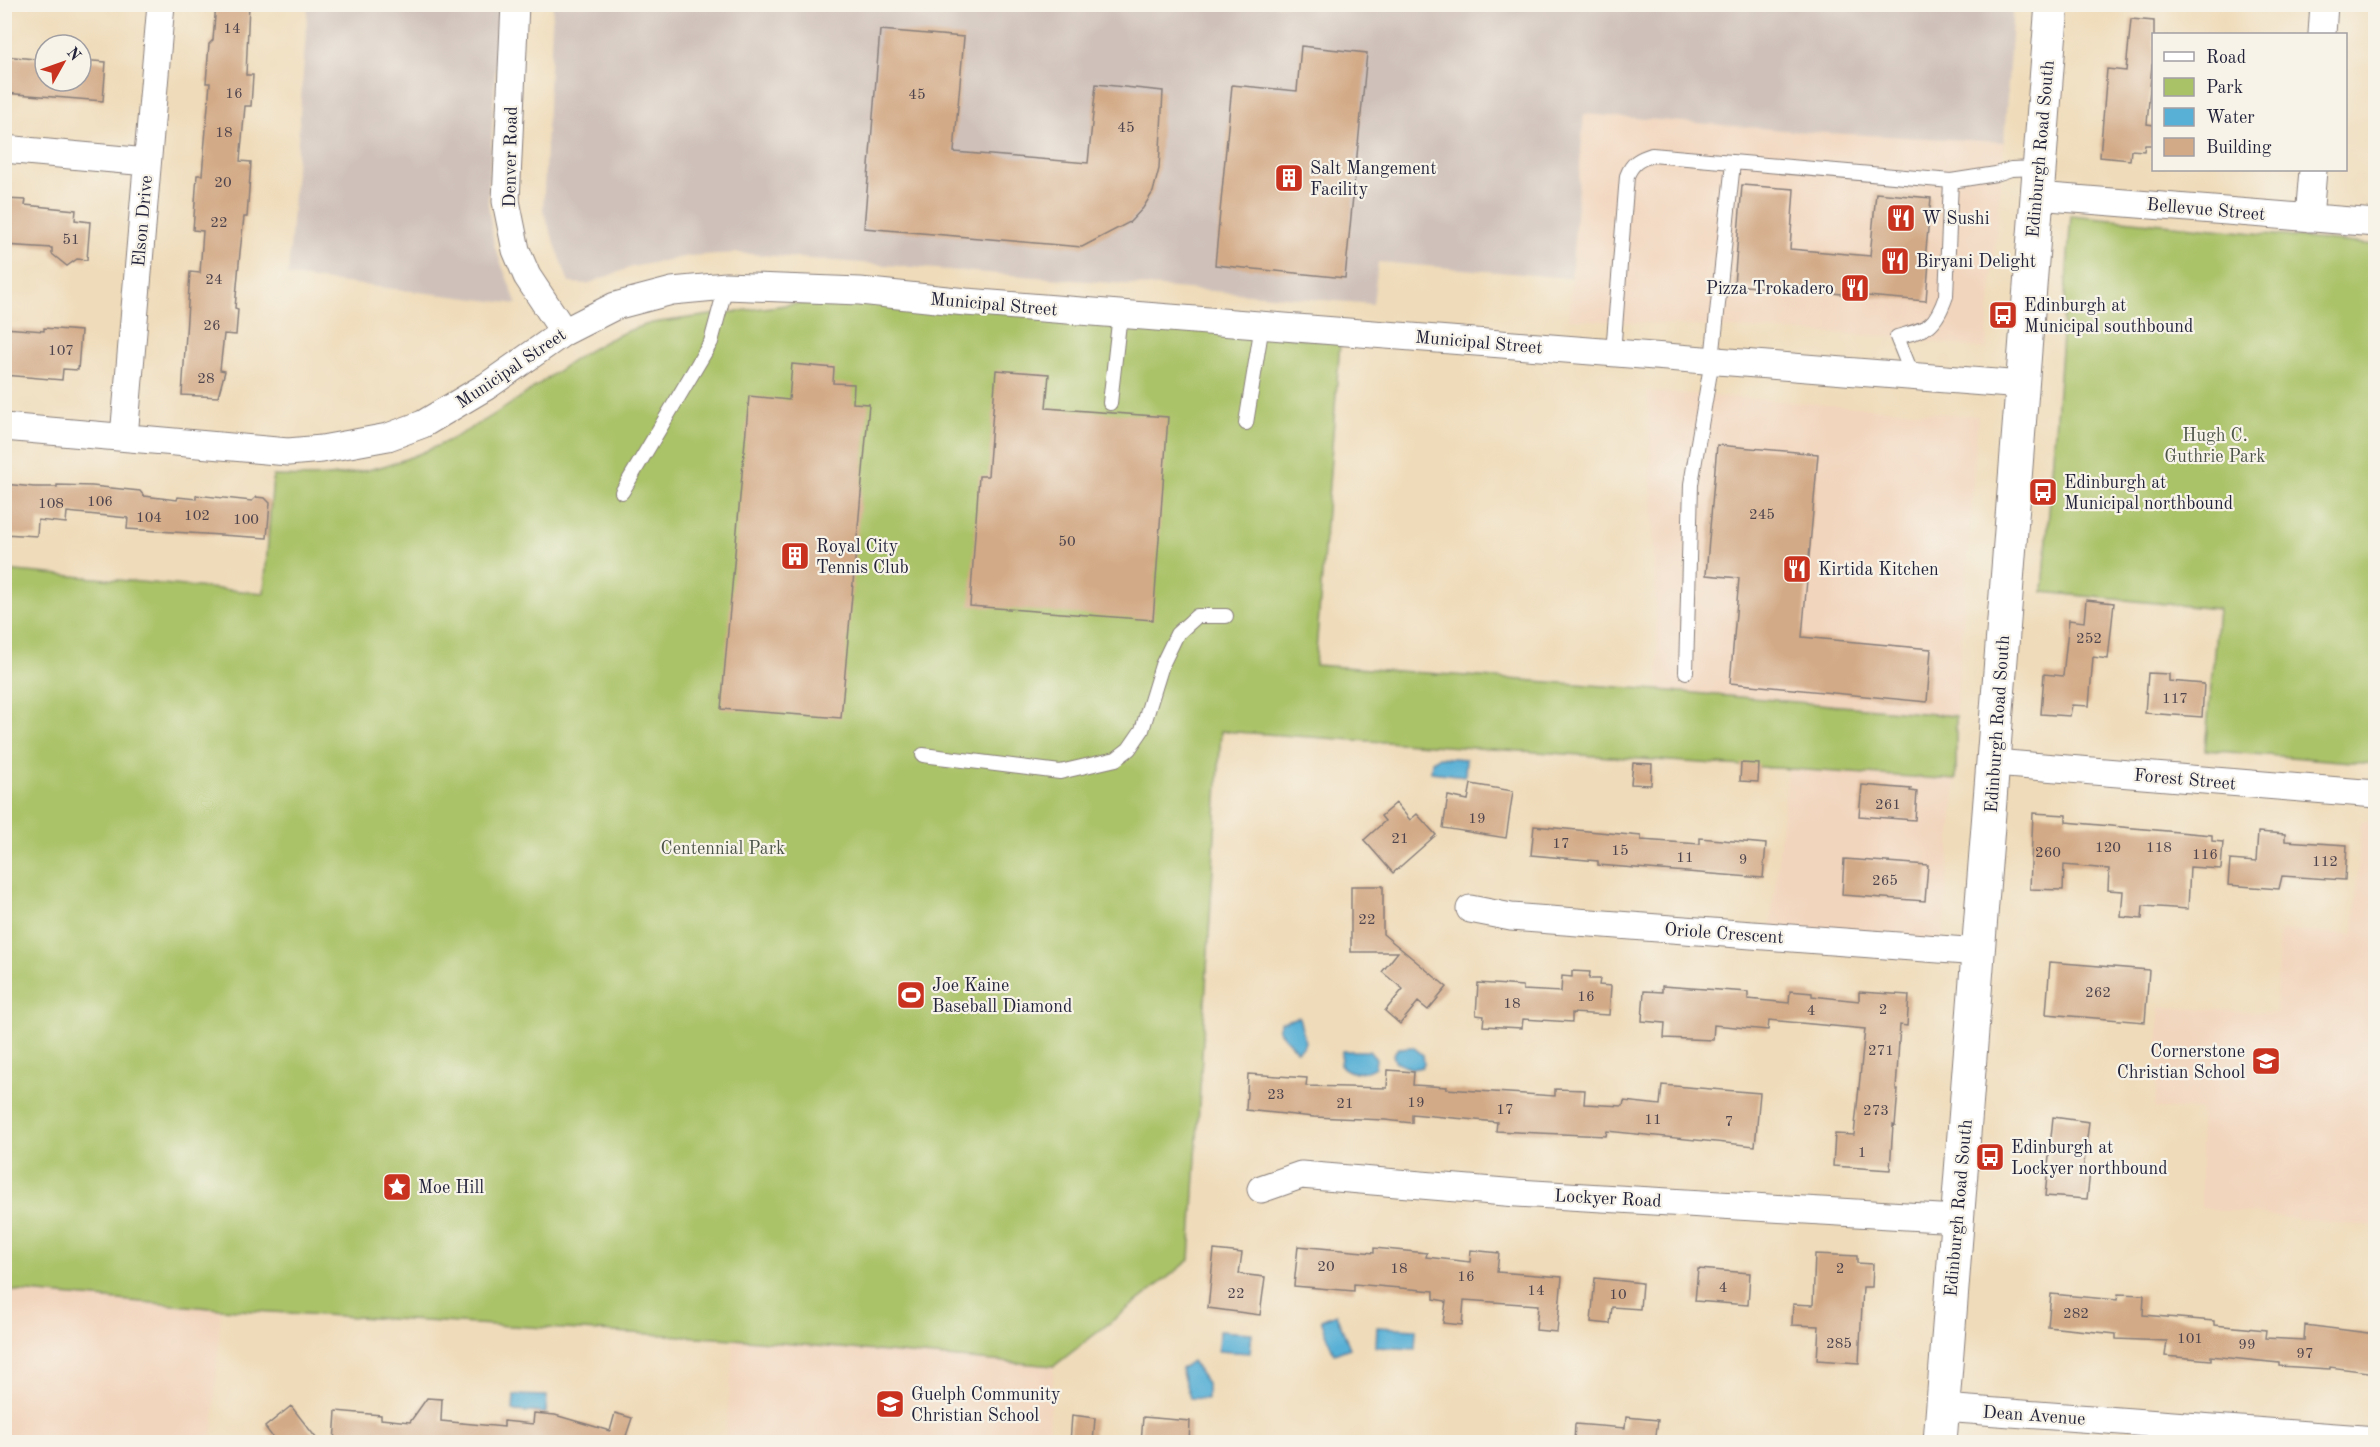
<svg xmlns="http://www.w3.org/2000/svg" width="2380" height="1447" font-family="'Old Standard TT',serif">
<rect width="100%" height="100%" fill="#f7f3e8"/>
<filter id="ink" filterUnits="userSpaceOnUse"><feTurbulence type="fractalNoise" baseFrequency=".0167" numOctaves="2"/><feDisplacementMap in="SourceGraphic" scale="12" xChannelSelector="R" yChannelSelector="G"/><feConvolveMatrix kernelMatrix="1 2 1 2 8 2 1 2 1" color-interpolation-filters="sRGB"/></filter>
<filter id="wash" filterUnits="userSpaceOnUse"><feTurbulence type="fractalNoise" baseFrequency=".008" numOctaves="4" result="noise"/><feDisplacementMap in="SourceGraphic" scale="24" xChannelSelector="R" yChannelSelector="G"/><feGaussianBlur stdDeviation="1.35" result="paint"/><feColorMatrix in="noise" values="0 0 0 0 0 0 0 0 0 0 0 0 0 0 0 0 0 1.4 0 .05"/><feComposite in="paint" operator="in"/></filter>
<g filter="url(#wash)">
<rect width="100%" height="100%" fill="#efdbb9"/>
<path fill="#f2d5bd" d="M1584 114 1808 132 2004 142 1986 349 1897 337 1569 319Z
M1648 391 1978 416 1956 716 1659 690Z
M1788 770 1956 780 1940 961 1768 949Z
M2361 822H2376L2375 1227 2201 1208 2200 1109H2155L2160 1007 2276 1013 2279 931 2354 934Z
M4 1290 221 1309 212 1442H5Z
M734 1339 1054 1366 1048 1442H725Z"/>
<path fill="#cfc1ba" d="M308 5H499L488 203 494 245 517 304 288 276Z
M553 5H2013L2004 142 1808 132 1584 114 1571 278 1378 262 1373 304 737 253 689 256 632 267 587 284 569 283 543 210Z"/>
<path fill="#aac267" stroke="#667251" stroke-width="1.5" d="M2071 215 2375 245V764L2205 750 2218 609 2043 592Z
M911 288 1340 343 1315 665 1659 690 1956 716V780L1221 731 1190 1260 1054 1366 734 1339 221 1309 5 1290V570L264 593 273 476C292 476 310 478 329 476 401 470 462 437 521 397 562 368 602 336 652 323Z"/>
<path fill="#59b0d6" stroke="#3e6988" stroke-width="1.5" d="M1439 757 1466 759 1465 776 1431 772 1432 761Z
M1299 1017 1305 1042 1303 1047 1297 1051 1278 1030 1281 1022Z
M1413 1047 1423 1055 1424 1063 1422 1067 1412 1069 1395 1061 1393 1055 1398 1048Z
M1342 1051H1369L1376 1059 1375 1067C1365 1074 1347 1075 1340 1064Z
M1336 1314 1350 1348 1334 1354 1321 1320Z
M1377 1327 1416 1329 1415 1349 1376 1347Z
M1219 1331 1252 1333 1250 1353 1218 1351Z
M1192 1361 1207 1383V1399L1190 1398 1181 1369Z
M514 1395 547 1396 546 1413 513 1411Z"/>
<g id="blocks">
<path fill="#d3aa87" d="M216 4H249L246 75H253L251 106H245L240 161 251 162 247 217H244L240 252 235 308 238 309 236 335 224 334 220 370 225 371 218 397 182 395 190 272 200 273 203 231 193 230 197 175H202L210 83H206L209 44 213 40Z
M2131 19 2154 21V66L2152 65 2147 124 2154 125V145H2145L2144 151 2131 150 2130 160 2100 157 2107 69 2126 71Z
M880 30 964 37 954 152 1088 163 1096 84 1163 91 1159 169 1153 192 1143 208 1130 222 1082 247 864 228Z
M1301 46 1367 53 1345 278 1215 265 1232 85 1297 91Z
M4 56 45 60V81H81V60L106 62 103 101 4 93Z
M1742 185 1794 189 1790 249 1870 256 1876 193 1931 198 1925 260 1929 261 1926 301 1734 285Z
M4 199 26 200 25 205 76 210 75 220 90 222 87 260 77 259 67 266 52 254V248L4 245Z
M4 328 44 331V328L81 331 78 370 63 369 62 380 4 375Z
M792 364 834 368 833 383 854 384 853 403 869 404 841 718 721 709 749 396 789 400Z
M996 370 1049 374 1046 408 1168 417 1153 620 970 606 979 476H988Z
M1717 445 1818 454 1802 637 1931 649 1927 702 1730 683 1739 578 1706 575Z
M4 484 34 487H57V485L92 486 140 491 144 496 177 500 178 497 196 499V495L252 501 256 497 265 498 270 503 267 538 127 529 128 518 67 512 66 523 38 520 37 536 4 534Z
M2086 600 2114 603 2108 659 2093 657 2089 706 2072 705 2070 716 2041 714 2044 674 2063 676 2069 620 2084 622Z
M2148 673 2169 674V681L2204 684 2202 717 2145 713Z
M1633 763 1652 764 1651 785 1631 784Z
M1741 763 1759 764 1758 782 1740 781Z
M1471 784 1513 791 1506 838 1443 828 1448 796 1468 800Z
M1862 785 1911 789 1910 791 1917 792 1915 820 1859 816Z
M1396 803 1410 820 1417 814 1436 835 1393 873 1364 840 1385 821 1381 816Z
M2033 813 2066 815V822L2212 835V841L2223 842 2221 869 2190 867 2188 909 2143 906 2142 919 2121 917 2123 891 2108 890 2109 869 2064 865 2063 890 2030 889Z
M1534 826 1641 836V840L1700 844V838L1766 844 1763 878 1598 865V861L1531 855Z
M2258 832 2285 834V841L2347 845 2345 880 2282 876 2279 889 2228 885 2230 860 2256 862Z
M1844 859 1928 865 1925 901 1842 895Z
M1351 886H1383V934L1447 987 1428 1010 1418 1002 1400 1024 1385 1011 1403 989 1382 972 1398 952H1351Z
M2050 962 2149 970 2145 1022 2046 1014Z
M1572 971 1590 972 1589 979H1600L1599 985 1611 986 1609 1015 1572 1013V1022L1523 1019 1522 1028 1483 1026 1484 1016 1476 1015 1478 983 1523 986V990L1561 992 1562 976 1572 977Z
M1662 986 1748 992V999L1789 1003 1790 991 1812 993V996L1859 1001V992L1909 995 1907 1026 1900 1025 1896 1090H1898L1895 1126 1893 1125 1890 1170 1833 1166 1835 1134 1854 1135 1865 1029 1769 1020 1768 1030 1714 1025 1713 1040 1664 1038 1665 1023 1642 1021 1644 991 1662 992Z
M1388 1070 1414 1072 1413 1085 1447 1087 1446 1089 1555 1096V1089L1585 1090 1584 1104 1623 1106 1624 1101 1660 1105 1662 1085 1760 1093 1755 1146 1607 1131 1606 1136 1496 1131 1497 1122 1412 1114V1123L1385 1120 1314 1117 1246 1110 1248 1074 1307 1078 1306 1086 1387 1088Z
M2053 1117 2089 1122 2083 1172H2090L2087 1199 2045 1196Z
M1298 1246 1374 1253V1248L1427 1253 1426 1257 1470 1262 1471 1250 1499 1253 1497 1272 1562 1277 1557 1332 1536 1330 1538 1305 1464 1300 1462 1325 1443 1323 1446 1301 1434 1299V1291L1354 1284V1291L1294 1286Z
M1214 1250 1242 1253 1239 1274 1265 1277 1260 1315 1208 1308Z
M1815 1254 1857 1256V1263L1873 1264 1872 1287H1863L1859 1363 1817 1360 1819 1326 1792 1325 1793 1304 1813 1305Z
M1698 1269 1750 1273 1748 1305 1695 1301Z
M1595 1278 1642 1283 1640 1309 1612 1307 1610 1324 1591 1322Z
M2051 1294 2117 1300 2118 1294 2144 1295 2143 1315 2214 1321V1325L2266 1330 2265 1338 2304 1340 2305 1325 2376 1334V1373L2330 1367V1369L2279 1366V1363L2211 1356V1360L2165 1356 2167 1341 2116 1339V1334L2048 1327Z
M427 1398 442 1399 441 1421 504 1427V1421L533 1424 534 1413 555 1415 610 1431 615 1413 632 1418 626 1436 631 1438 630 1443H334L336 1411 381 1415V1419L410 1422Z
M291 1406 320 1443H277L265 1427Z
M1072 1415 1095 1418 1093 1443H1070Z
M1143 1417 1190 1421 1189 1443H1141Z
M1626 1417 1658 1420 1655 1443H1574L1575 1424 1625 1428Z"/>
</g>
</g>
<g filter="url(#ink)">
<use href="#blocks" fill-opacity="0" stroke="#887e7a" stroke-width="1.5"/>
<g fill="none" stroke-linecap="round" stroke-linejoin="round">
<g stroke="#887e7a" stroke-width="16">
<path id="lane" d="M1613 353 1627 176C1632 163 1639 159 1652 155L1951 181 1996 174 2011 169 2039 168
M1913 377 1897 337C1927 329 1935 328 1946 296L1951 181
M1110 403 1120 314
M1246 423 1262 325
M622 492 711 342 726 286
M1686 672 1691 484 1712 360 1733 163
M923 755 1060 772 1116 759 1129 749 1142 730 1162 665 1177 634 1197 616H1226"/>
</g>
<g stroke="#887e7a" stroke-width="29">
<path id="street" d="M515 4 506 201 516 250 527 276 564 332
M2322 34 2324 4
M4 149 147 162
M2037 196 2376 223
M2309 218 2313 170
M4 427 288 452 322 449 388 437 423 424 487 386 564 332 615 306 672 291 726 286 860 291 966 302 2022 385
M124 437 161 4
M1994 763 2376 794
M1470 909 1511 917 1979 952
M1261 1189 1301 1175 1517 1193 1957 1219
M1943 1408 2376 1440"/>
</g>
<g stroke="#887e7a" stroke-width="35">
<path id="secondary" d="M1940 1442 2052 4"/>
</g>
<use href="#lane" stroke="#fff" stroke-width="14"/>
<use href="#street" stroke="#fff" stroke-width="27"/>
<use href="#secondary" stroke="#fff" stroke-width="33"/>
</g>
</g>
<defs>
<g id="building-square" transform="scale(1.5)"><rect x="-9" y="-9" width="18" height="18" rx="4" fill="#c8321e" stroke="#f7f3e8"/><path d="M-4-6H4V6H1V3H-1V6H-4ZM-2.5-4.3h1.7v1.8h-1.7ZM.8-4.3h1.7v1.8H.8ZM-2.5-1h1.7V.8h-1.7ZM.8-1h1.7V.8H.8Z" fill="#fff"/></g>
<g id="restaurant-square" transform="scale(1.5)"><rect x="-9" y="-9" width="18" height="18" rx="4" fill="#c8321e" stroke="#f7f3e8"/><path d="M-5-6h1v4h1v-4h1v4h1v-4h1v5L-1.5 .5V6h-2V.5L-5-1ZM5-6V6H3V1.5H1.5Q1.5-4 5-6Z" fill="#fff"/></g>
<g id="bus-square" transform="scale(1.5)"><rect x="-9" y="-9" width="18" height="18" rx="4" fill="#c8321e" stroke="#f7f3e8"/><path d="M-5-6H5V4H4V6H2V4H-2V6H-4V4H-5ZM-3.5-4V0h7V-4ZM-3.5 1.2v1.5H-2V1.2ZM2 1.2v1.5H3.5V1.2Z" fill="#fff"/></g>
<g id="stadium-square" transform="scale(1.5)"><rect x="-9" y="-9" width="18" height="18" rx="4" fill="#c8321e" stroke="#f7f3e8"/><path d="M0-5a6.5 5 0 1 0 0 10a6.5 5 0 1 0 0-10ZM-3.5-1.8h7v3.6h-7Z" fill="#fff"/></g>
<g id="school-square" transform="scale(1.5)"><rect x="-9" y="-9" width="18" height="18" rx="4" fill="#c8321e" stroke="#f7f3e8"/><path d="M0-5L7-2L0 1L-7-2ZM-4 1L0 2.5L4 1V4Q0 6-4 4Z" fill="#fff"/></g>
<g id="sight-square" transform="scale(1.5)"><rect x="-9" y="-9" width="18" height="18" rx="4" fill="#c8321e" stroke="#f7f3e8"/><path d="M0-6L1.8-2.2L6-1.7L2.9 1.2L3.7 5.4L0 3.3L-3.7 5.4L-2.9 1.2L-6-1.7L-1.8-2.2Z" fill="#fff"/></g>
</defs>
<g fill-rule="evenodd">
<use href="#building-square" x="1289" y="178"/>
<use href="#restaurant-square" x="1901" y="218"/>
<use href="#restaurant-square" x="1895" y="261"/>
<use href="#restaurant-square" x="1855" y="288"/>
<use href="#bus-square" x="2003" y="315"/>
<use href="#bus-square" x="2043" y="492"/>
<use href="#building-square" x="795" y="556"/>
<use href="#restaurant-square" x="1797" y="569"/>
<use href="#stadium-square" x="911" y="995"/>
<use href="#school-square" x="2266" y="1061"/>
<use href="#bus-square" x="1990" y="1157"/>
<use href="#sight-square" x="397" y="1187"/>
<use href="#school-square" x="890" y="1404"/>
</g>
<g text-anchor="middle" stroke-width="4.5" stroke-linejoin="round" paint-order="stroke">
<g font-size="15" fill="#4e444e">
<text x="232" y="33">14</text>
<text x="234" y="98">16</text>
<text x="917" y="99">45</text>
<text x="1126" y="132">45</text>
<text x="224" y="137">18</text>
<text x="223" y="187">20</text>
<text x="219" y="227">22</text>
<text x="71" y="244">51</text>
<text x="214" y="284">24</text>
<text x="212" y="330">26</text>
<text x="61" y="355">107</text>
<text x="206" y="383">28</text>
<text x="100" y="506">106</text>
<text x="51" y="508">108</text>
<text x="1762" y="519">245</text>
<text x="197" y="520">102</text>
<text x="149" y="522">104</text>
<text x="246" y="524">100</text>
<text x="1067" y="546">50</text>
<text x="2089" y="643">252</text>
<text x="2175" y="703">117</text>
<text x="1888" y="809">261</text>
<text x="1477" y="823">19</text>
<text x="1400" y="843">21</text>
<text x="1561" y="848">17</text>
<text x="2108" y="852">120</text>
<text x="2159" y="852">118</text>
<text x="1620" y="855">15</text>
<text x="2048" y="857">260</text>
<text x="2205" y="859">116</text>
<text x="1685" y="862">11</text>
<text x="1743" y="864">9</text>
<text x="2325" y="866">112</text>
<text x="1885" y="885">265</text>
<text x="1367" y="924">22</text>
<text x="2098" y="997">262</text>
<text x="1586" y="1001">16</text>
<text x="1512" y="1008">18</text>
<text x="1883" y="1014">2</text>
<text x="1811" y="1015">4</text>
<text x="1881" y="1055">271</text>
<text x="1276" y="1099">23</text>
<text x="1416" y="1107">19</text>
<text x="1345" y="1108">21</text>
<text x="1505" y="1114">17</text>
<text x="1876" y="1115">273</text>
<text x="1653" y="1124">11</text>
<text x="1729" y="1126">7</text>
<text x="1862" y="1157">1</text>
<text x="1326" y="1271">20</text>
<text x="1399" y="1273">18</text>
<text x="1840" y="1273">2</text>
<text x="1466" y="1281">16</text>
<text x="1723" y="1292">4</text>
<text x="1536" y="1295">14</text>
<text x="1236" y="1298">22</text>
<text x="1618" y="1299">10</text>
<text x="2076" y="1318">282</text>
<text x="2190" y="1343">101</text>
<text x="1839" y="1348">285</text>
<text x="2247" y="1349">99</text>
<text x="2305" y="1358">97</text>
</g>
<g font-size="18" fill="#22223b" stroke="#f7f3e8">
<text transform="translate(2040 149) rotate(-85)" y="6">Edinburgh Road South</text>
<text transform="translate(510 157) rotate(-89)" y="6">Denver Road</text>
<text transform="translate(2206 209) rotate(5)" y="6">Bellevue Street</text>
<text transform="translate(142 221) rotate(-85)" y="6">Elson Drive</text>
<text transform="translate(994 304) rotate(5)" y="6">Municipal Street</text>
<text transform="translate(1479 342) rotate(5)" y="6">Municipal Street</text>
<text transform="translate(511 368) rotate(-34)" y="6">Municipal Street</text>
<text transform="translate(1997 724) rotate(-86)" y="6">Edinburgh Road South</text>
<text transform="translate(2185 779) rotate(5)" y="6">Forest Street</text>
<text transform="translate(1724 933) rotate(4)" y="6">Oriole Crescent</text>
<text transform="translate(1608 1198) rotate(3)" y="6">Lockyer Road</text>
<text transform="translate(1958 1208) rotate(-85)" y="6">Edinburgh Road South</text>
<text transform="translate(2034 1415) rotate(4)" y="6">Dean Avenue</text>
</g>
<g font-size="18" fill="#22223b" stroke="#f7f3e8" text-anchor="start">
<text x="1310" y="174">Salt Mangement<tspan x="1310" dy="21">Facility</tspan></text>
<text x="1922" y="224">W Sushi</text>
<text x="1916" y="267">Biryani Delight</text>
<text x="1834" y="294" text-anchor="end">Pizza Trokadero</text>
<text x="2024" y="311">Edinburgh at<tspan x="2024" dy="21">Municipal southbound</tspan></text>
<text x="2064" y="488">Edinburgh at<tspan x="2064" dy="21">Municipal northbound</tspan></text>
<text x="816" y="552">Royal City<tspan x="816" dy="21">Tennis Club</tspan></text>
<text x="1818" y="575">Kirtida Kitchen</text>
<text x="932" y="991">Joe Kaine<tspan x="932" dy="21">Baseball Diamond</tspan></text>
<text x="2245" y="1057" text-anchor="end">Cornerstone<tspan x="2245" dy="21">Christian School</tspan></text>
<text x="2011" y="1153">Edinburgh at<tspan x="2011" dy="21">Lockyer northbound</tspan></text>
<text x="418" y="1193">Moe Hill</text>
<text x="911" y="1400">Guelph Community<tspan x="911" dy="21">Christian School</tspan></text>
</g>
<g font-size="18" fill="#4b5248" stroke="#f7f3e8">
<text x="2215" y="441">Hugh C.<tspan x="2215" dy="21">Guthrie Park</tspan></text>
<text x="723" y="854">Centennial Park</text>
</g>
</g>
<rect width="2380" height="1447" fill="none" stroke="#f7f3e8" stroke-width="24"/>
<rect x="2152" y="33" width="195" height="138" fill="#f7f3e8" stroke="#a29fa3" stroke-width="1.5"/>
<rect x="2164" y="52" width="30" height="9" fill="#ffffff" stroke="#a29fa3" stroke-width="1.5"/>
<text x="2206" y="63" font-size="18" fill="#22223b">Road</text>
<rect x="2164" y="78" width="30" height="18" fill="#aac267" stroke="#a29fa3" stroke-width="1.5"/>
<text x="2206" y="93" font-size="18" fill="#22223b">Park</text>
<rect x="2164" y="108" width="30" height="18" fill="#59b0d6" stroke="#a29fa3" stroke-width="1.5"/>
<text x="2206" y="123" font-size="18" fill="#22223b">Water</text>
<rect x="2164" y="138" width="30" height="18" fill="#d3aa87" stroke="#a29fa3" stroke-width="1.5"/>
<text x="2206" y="153" font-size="18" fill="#22223b">Building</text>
<g transform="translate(63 63) rotate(50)"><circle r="28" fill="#f7f3e8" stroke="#a29fa3" stroke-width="1.5"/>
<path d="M0-4.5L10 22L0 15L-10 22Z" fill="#c8321e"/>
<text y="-9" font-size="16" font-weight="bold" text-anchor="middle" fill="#22223b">N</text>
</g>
</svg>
